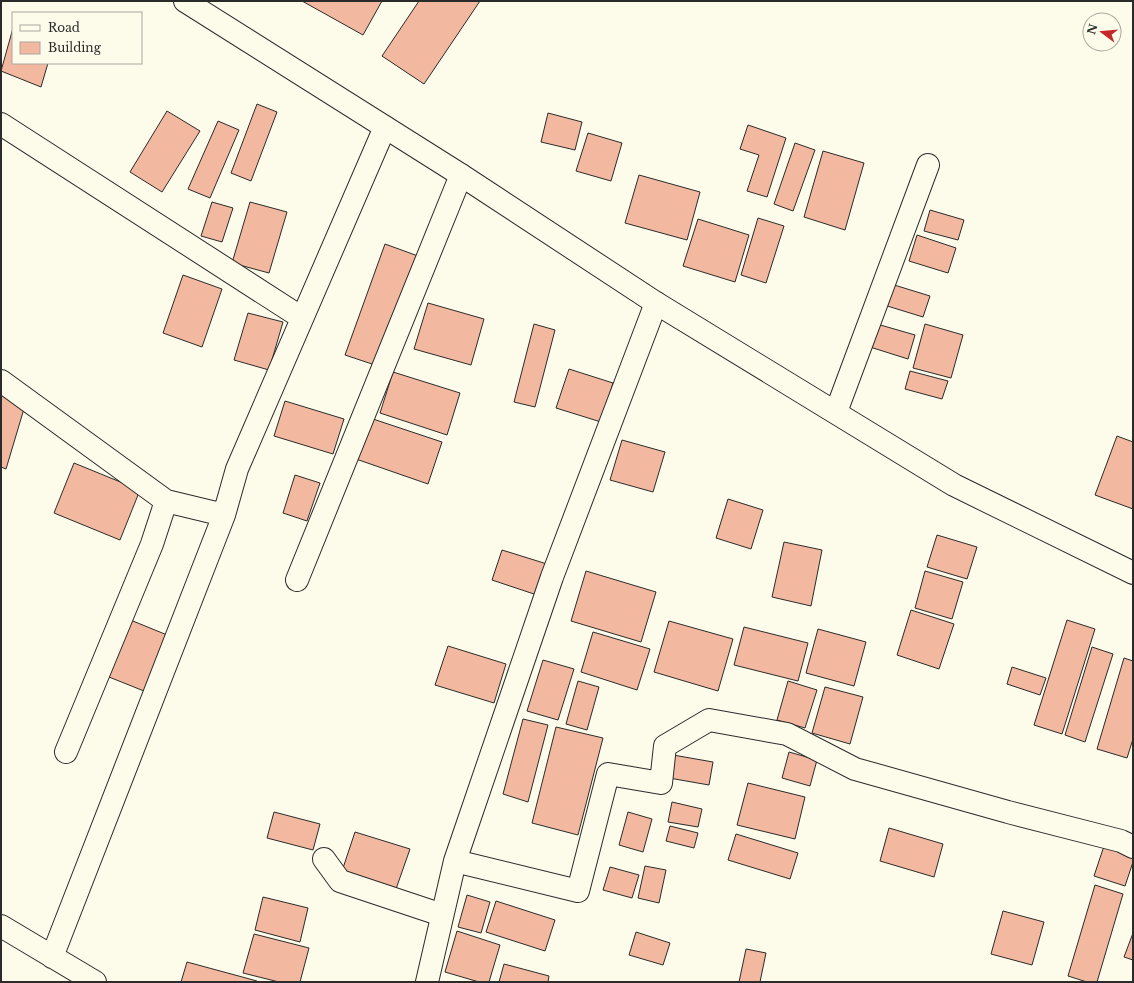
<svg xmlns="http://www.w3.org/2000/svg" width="1134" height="983" font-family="'Libre Baskerville',serif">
<rect width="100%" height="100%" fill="#fdfbea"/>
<path fill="#f2b8a0" stroke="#2b2b2b" d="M302 1H382L363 35Z
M419 1H480L424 84 382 56Z
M13 28V63H48L41 87 1 71Z
M257 104 277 112 251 181 231 173Z
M167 111 200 131 162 192 130 172Z
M548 113 582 122 575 150 541 142Z
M218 121 239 130 210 198 188 189Z
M748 125 786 138 767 197 747 191 759 155 740 149Z
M588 133 622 143 611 181 576 171Z
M795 143 815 150 793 211 774 204Z
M823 151 864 163 845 230 804 217Z
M639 175 700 192 687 240 625 223Z
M212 202 233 208 222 242 201 236Z
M250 202 287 212 269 273 232 263Z
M930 210 964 220 958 240 924 231Z
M758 218 784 226 766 283 741 275Z
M698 219 749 235 735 282 683 266Z
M917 235 956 248 948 273 909 261Z
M385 244 418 256 378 366 345 355Z
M183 275 222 289 202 347 163 333Z
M891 284 930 296 923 317 884 305Z
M428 303 484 319 471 365 414 349Z
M248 313 283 322 269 370 234 360Z
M534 324 555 330 535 407 514 402Z
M877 324 915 335 908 359 870 347Z
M925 324 963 335 951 378 913 368Z
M569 369 613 383 601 422 556 408Z
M910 371 948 381 942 399 905 389Z
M393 372 460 393 447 435 380 413Z
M1 395 26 402 6 469 1 467Z
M285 401 344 419 333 454 274 436Z
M370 418 442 442 428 484 356 459Z
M1117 436 1133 442V509L1095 495Z
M622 440 665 452 653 492 610 480Z
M74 463 140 490 120 540 54 513Z
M295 475 320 483 307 521 283 513Z
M728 499 763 510 751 549 716 538Z
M937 535 977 547 967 579 927 567Z
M784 542 822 550 811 606 772 597Z
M502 550 547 564 537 595 492 580Z
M586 571 656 592 641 642 571 621Z
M925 571 963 582 952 619 915 608Z
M911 610 954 624 939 669 897 655Z
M128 619 172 637 149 693 104 675Z
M1067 620 1095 629 1062 734 1034 725Z
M669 621 733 639 718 691 654 672Z
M744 627 808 643 798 681 734 665Z
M818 629 866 642 854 686 806 673Z
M593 632 650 649 637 690 581 672Z
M448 646 506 664 494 703 435 685Z
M1092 647 1113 654 1085 742 1065 735Z
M1124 658 1133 661V739L1127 758 1097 749Z
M543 660 574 669 558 720 527 711Z
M1012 667 1046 678 1040 695 1007 684Z
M578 681 599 687 587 730 566 724Z
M788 681 817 690 805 728 777 720Z
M825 687 863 697 850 744 812 733Z
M523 719 548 725 528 802 503 794Z
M556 727 603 738 578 835 532 823Z
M789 752 817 760 810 786 782 778Z
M673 755 713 762 709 785 669 778Z
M748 783 805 797 795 839 737 825Z
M672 802 702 809 698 827 668 822Z
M274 812 320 824 313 850 267 838Z
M628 812 652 819 643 852 619 845Z
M670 826 698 833 694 848 666 841Z
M889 828 943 844 934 877 880 861Z
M355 832 410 849 396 889 342 871Z
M736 834 798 853 790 879 728 860Z
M1104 846 1133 855V862L1125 886 1094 876Z
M645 866 666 870 659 903 638 898Z
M610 867 639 875 632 898 603 890Z
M1095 885 1123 894 1097 982H1087L1068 976Z
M467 895 490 902 481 933 458 927Z
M263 897 308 908 300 942 255 930Z
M496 901 555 920 545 951 486 932Z
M1003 911 1044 922 1032 965 991 954Z
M457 931 500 945 489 982H479L445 972Z
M636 932 670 943 663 965 629 955Z
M1133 933V960L1124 957Z
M254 934 309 948 300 982H279L243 973Z
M746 949 766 953 760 982H739Z
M187 962 257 981 256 982H181Z
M504 964 549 976 548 982H499Z"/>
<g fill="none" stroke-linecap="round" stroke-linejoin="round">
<g stroke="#2b2b2b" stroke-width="24">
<path id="minor" d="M1 124 302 318
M1 381 166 501
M836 412 928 165
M297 580 461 175
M66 752 152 544 166 501 224 515 237 469 385 127
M324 859 340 881 442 915
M455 861 578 891 608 774 661 783 665 746 709 720 787 734 855 769 1008 812 1121 841 1133 847
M1 926 95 982
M52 957 224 515
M427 982 455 861 552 577 656 303"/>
</g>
<g stroke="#2b2b2b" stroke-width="24">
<path id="trunk" d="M185 1 461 175 656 303 954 485 1133 573"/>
</g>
<use href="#minor" stroke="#fdfbea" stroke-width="22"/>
<use href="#trunk" stroke="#fdfbea" stroke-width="22"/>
</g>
<rect width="1134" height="983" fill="none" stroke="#2b2b2b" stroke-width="4"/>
<rect x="12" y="12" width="130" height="52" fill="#fdfbea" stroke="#a9a89e"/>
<rect x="20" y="25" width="20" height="6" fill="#fdfbea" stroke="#a9a89e"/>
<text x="48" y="32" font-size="12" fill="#2b2b2b">Road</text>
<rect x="20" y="42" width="20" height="12" fill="#f2b8a0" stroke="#a9a89e"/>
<text x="48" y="52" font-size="12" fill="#2b2b2b">Building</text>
<g transform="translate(1102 32) rotate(286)"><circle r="19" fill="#fdfbea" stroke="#a9a89e"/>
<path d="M0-3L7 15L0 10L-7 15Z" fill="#c62828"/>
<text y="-6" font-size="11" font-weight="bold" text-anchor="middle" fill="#2b2b2b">N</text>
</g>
</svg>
